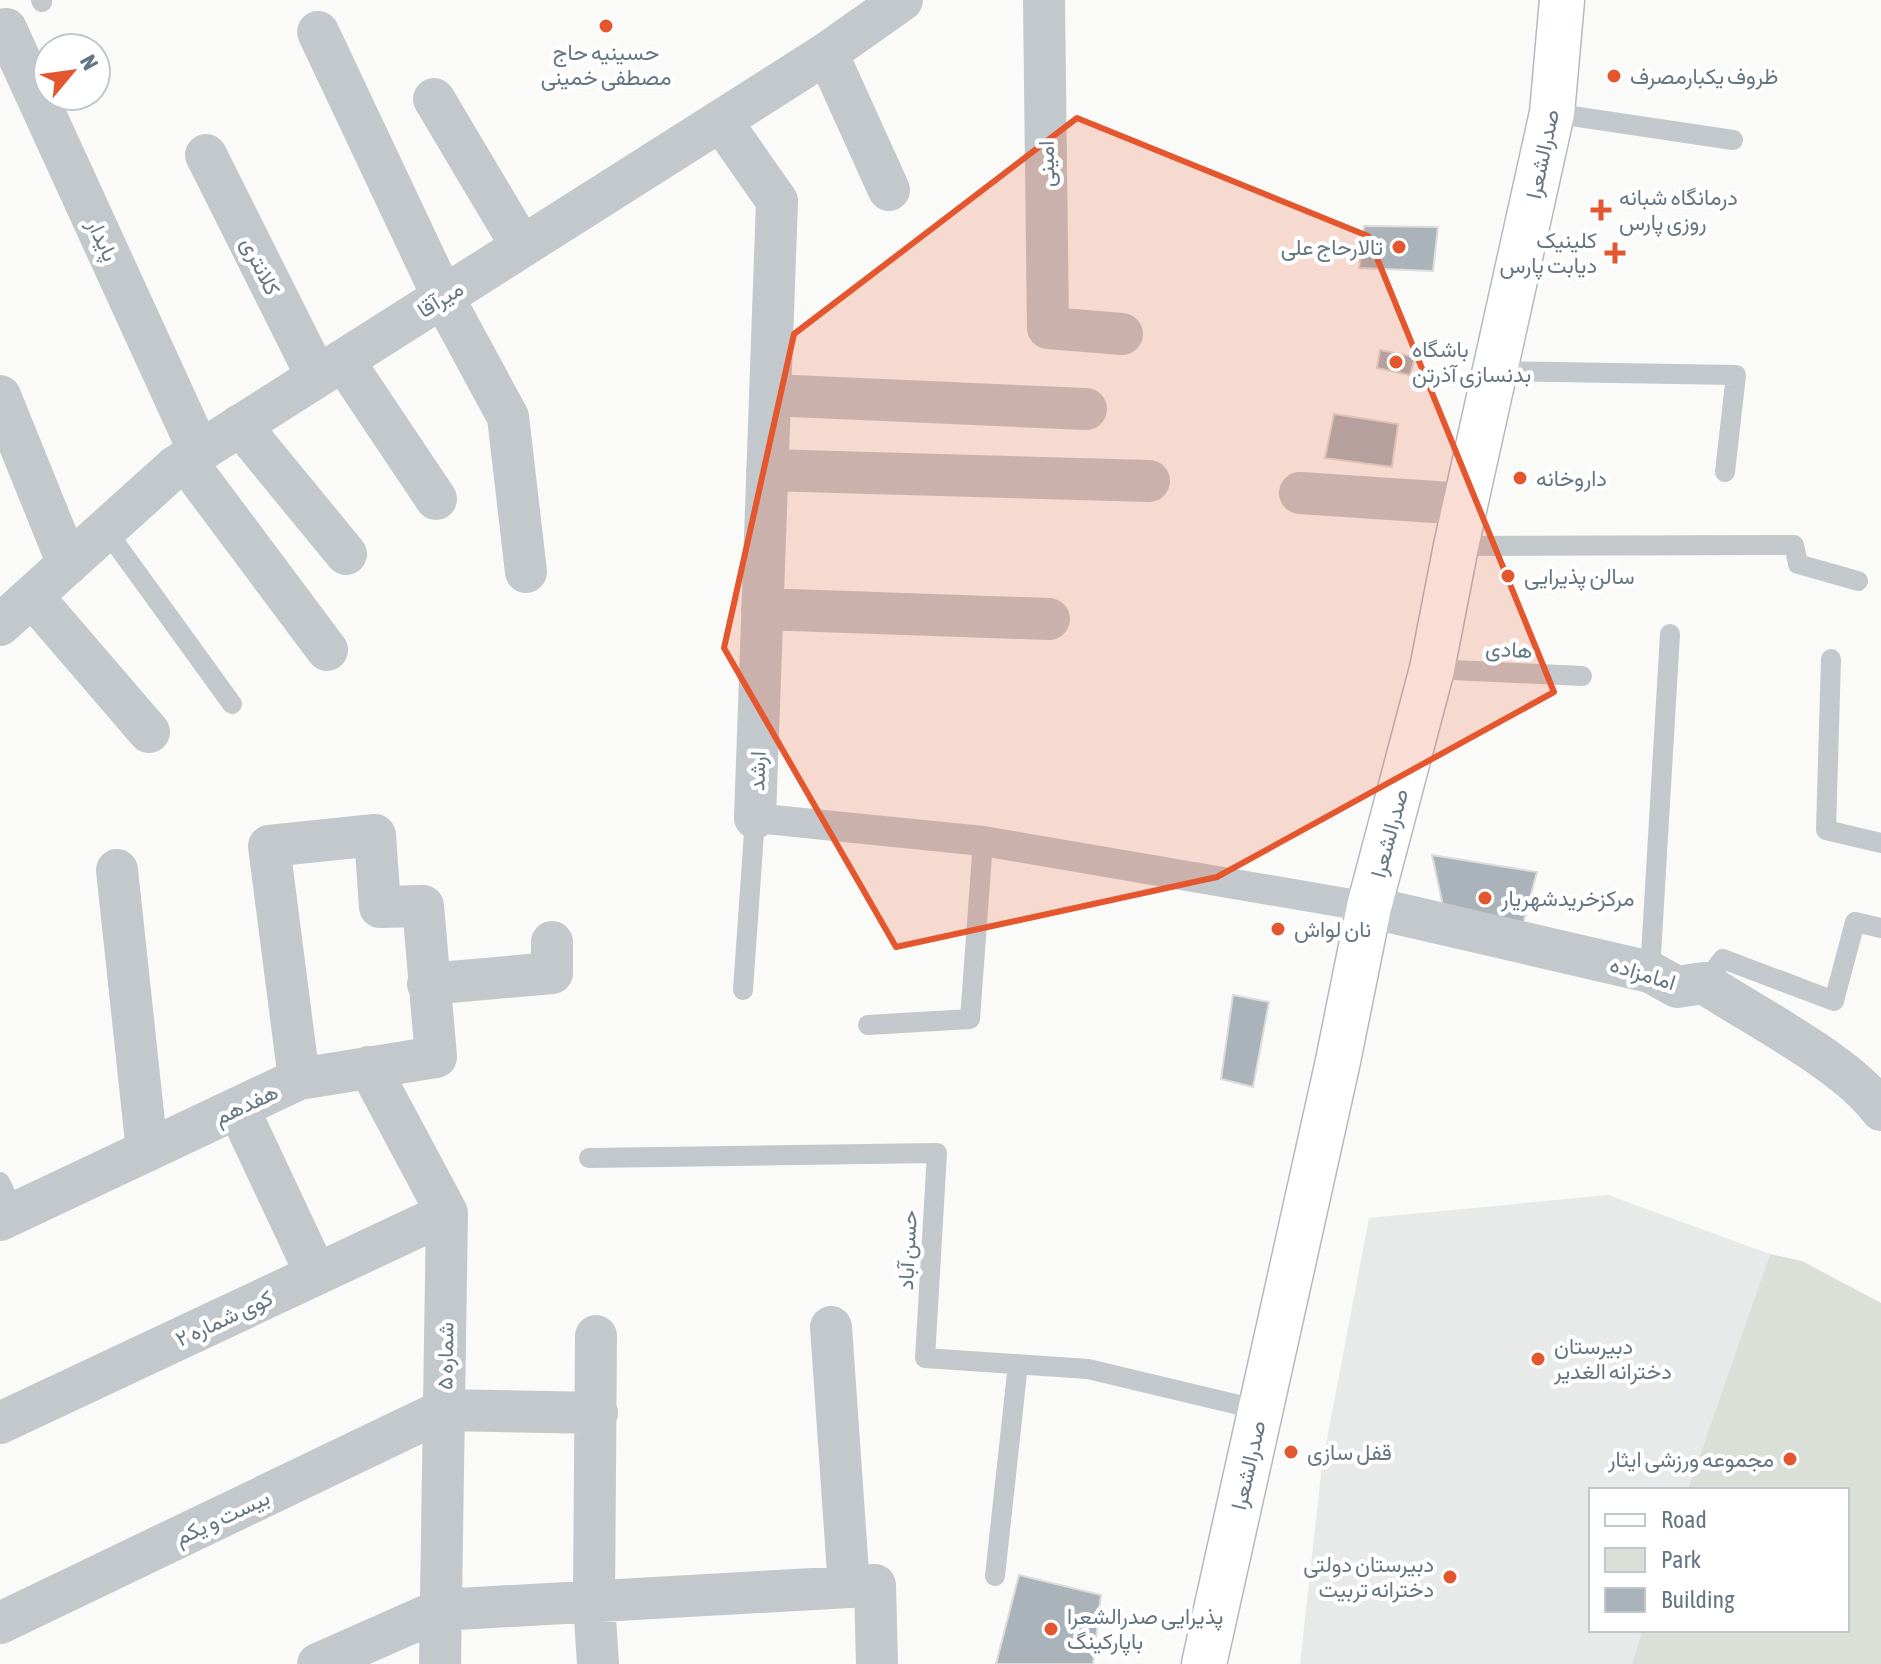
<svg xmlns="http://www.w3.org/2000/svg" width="1881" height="1664" font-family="'Asap Condensed',Vazirmatn,sans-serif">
<rect width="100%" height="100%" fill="#fafaf8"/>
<path fill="#e8e9e9" d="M1608 1195 1770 1254 1689 1490H1591V1630H1644L1634 1664H1300L1322 1465 1369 1218Z"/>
<path fill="#dadfd7" d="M1770 1254 1802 1261 1881 1303V1664H1632L1643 1630H1847V1490H1688Z"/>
<path fill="#aab3b9" stroke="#dcdcda" stroke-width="2" d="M1364 226 1438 227 1433 271 1359 268Z
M1380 350 1415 357 1410 375 1377 368Z
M1334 414 1398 424 1392 467 1325 458Z
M1432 855 1537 872 1520 935 1445 915Z
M1233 995 1269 1002 1253 1087 1221 1079Z
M1019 1575 1101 1595 1093 1664H996Z"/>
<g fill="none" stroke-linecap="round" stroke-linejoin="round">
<g stroke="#b3babf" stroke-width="47">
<path id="secondary" d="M1204 1664 1338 1061 1369 907 1432 669 1456 546 1552 113 1562 0"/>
</g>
<path stroke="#c3c8cc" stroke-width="20" d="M41 0 42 2
M1552 113 1733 140
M1494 371 1736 375 1725 472
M106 530 232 704
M1456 546 1794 545 1798 564 1858 581
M1831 659 1826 830 1881 843
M1432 669 1582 676
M1650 972 1670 634
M1704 983 1723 959 1834 1001 1855 922 1881 928
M743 990 755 818
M868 1025 970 1019 983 841
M589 1158 937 1153 925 1358 1088 1369 1260 1410
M0 1182 15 1213
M995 1576 1018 1364"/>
<path stroke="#c3c8cc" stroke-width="30" d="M755 818 983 841 1369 907"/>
<path stroke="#c3c8cc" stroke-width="42" d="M1044 0 1048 328 1122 334
M6 29 199 451
M318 32 443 297 508 417 526 572
M827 53 889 190
M434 99 522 247
M721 121 777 201 755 818
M206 155 317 377
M343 360 436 499
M770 395 1086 409
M0 396 68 564
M240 425 346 554
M185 460 327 650
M767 470 1149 481
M1300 493 1465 504
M32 596 149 732
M762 609 1049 619
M0 625 175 467 827 53 902 0
M117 870 147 1151
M1369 907 1650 972 1677 987 1704 983C1755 1017 1846 1062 1881 1110
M428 984 552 973V942
M369 1067 447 1213 440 1664
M238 1108 316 1274
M0 1220 299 1079 436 1057 423 906 380 907 375 835 269 846 299 1079
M596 1336 594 1602 598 1664
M0 1423 447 1213
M849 1587 875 1585 877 1664
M0 1623 444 1410 597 1413
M318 1664 440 1610 849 1587 831 1327"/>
<use href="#secondary" stroke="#fff" stroke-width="44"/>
</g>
<path fill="#e4572e" fill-opacity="0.2" stroke="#e4572e" stroke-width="6" stroke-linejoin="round" d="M1077 118 1368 236 1554 692 1217 877 896 947 724 648 794 334Z"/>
<g fill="#e4572e" stroke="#fff" stroke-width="3">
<circle cx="606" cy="26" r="8"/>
<circle cx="1614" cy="76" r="8"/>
<path d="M1597 198h8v8h8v8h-8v8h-8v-8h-8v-8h8z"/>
<circle cx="1399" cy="247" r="8"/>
<path d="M1611 241h8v8h8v8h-8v8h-8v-8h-8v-8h8z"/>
<circle cx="1396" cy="362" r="8"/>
<circle cx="1520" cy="478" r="8"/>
<circle cx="1508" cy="576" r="8"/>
<circle cx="1485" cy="898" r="8"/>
<circle cx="1278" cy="929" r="8"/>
<circle cx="1538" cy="1359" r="8"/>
<circle cx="1291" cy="1452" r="8"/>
<circle cx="1790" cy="1459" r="8"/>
<circle cx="1450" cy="1577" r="8"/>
<circle cx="1051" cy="1629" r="8"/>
</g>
<g text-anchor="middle" stroke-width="8" stroke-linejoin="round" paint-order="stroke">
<g font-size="22" fill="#657683" stroke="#fff" text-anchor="start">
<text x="606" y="60" text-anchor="middle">حسینیه حاج<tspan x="606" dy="25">مصطفی خمینی</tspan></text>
<text x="1630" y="84">ظروف یکبارمصرف</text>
<text x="1619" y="205">درمانگاه شبانه<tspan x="1619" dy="25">روزی پارس</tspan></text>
<text x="1597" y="248" text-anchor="end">کلینیک<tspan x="1597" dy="25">دیابت پارس</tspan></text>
<text x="1383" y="255" text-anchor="end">تالارحاج علی</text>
<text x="1412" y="357">باشگاه<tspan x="1412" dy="25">بدنسازی آذرتن</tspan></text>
<text x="1536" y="486">داروخانه</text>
<text x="1524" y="584">سالن پذیرایی</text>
<text x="1501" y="906">مرکزخریدشهریار</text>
<text x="1294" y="937">نان لواش</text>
<text x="1554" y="1354">دبیرستان<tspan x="1554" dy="25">دخترانه الغدیر</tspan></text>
<text x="1307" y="1460">قفل سازی</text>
<text x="1774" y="1467" text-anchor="end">مجموعه ورزشی ایثار</text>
<text x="1434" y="1572" text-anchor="end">دبیرستان دولتی<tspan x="1434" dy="25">دخترانه تربیت</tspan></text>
<text x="1067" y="1624">پذیرایی صدرالشعرا<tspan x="1067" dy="25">باپارکینگ</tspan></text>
</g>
<g font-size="22" fill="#657683" stroke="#fff">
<text transform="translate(1542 154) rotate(-78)" y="8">صدرالشعرا</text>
<text transform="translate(1046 164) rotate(-91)" y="8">امینی</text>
<text transform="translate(103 240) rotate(65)" y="8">پایدار</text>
<text transform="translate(261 266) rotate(64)" y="8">کلانتری</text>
<text transform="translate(440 299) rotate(-32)" y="8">میرآقا</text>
<text transform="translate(1509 649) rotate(3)" y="8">هادی</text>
<text transform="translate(757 771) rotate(-88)" y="8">ارشد</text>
<text transform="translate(1389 833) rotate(-75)" y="8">صدرالشعرا</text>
<text transform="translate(1643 973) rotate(17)" y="8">امامزاده</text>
<text transform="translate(246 1104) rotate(-25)" y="8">هفدهم</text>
<text transform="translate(907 1250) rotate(-87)" y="8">حسن آباد</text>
<text transform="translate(224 1318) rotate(-25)" y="8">کوی شماره ۲</text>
<text transform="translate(445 1356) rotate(-89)" y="8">شماره ۵</text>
<text transform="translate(1248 1465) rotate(-77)" y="8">صدرالشعرا</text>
<text transform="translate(222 1517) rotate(-25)" y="8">بیست و یکم</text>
</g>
</g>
<rect x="1589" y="1488" width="260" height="144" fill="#ffffff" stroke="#c1c8cd" stroke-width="2"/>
<rect x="1605" y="1514" width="40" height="12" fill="#ffffff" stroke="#c1c8cd" stroke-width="2"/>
<text x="1661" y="1528" font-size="24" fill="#657683">Road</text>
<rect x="1605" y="1548" width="40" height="24" fill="#dadfd7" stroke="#c1c8cd" stroke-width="2"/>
<text x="1661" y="1568" font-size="24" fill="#657683">Park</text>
<rect x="1605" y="1588" width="40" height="24" fill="#aab3b9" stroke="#c1c8cd" stroke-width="2"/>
<text x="1661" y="1608" font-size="24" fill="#657683">Building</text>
<g transform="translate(72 72) rotate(61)"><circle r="38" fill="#ffffff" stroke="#c1c8cd" stroke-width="2"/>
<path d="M0-6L14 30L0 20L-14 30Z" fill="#e4572e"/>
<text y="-12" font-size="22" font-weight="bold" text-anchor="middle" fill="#657683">N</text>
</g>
</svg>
